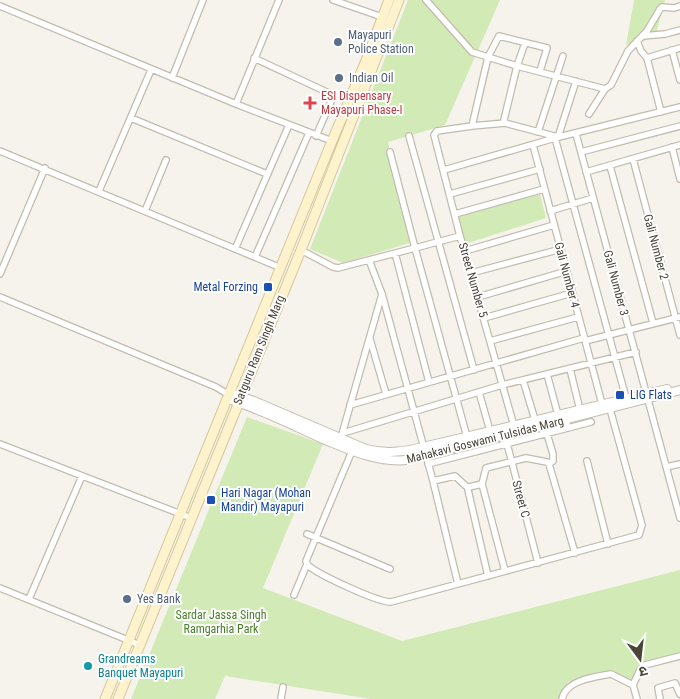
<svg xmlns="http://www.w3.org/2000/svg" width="680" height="699" font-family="'Roboto Condensed','Noto Sans Devanagari',sans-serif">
<rect width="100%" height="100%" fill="#f6f3ec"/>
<path fill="#d2eab5" d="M408 0H500L445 125 388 142 413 242 343 263 310 249Z
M634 0H665L656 34 644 41 626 45Z
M540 194 546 218 465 244 458 216Z
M247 417 323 444 263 588 402 641 680 570V653L640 664 633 682 612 670 568 682 560 699H371L225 676 215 699H131Z"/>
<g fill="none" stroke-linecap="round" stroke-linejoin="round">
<g stroke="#c2bbae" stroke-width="8">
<path id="minor" d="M279 0 236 104 332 141
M333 0 382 17
M426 0 472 52 517 66 504 120 505 123 558 137 576 81
M0 6 236 104
M643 36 665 34 680 30
M637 41 641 51 647 58
M525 43 517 66 605 89 611 85 628 51 647 31 660 9 662 7 674 8 680 6
M672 50 680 80
M254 58 331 94 333 97 316 136
M172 78 203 0
M661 112 647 58 680 48
M589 114 605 89
M131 118 267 174
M472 126 505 123
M538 132 563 56
M576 134 680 518
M409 136 474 370
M555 138 626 398
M533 145 602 404
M672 147 680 179
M0 151 281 268
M581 152 680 126
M633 159 680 335
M610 166 653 323
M444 170 555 138 680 107
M586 172 680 145
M99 191 151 70
M450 194 540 169
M145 211 166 160
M550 211 593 198
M455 214 544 189
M460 236 415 248 467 437
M235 249 289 125
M301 250 333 267 338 268 415 248 390 152
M465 251 554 225
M395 253 429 382
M255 257 309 133
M471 273 561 249
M0 274 45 168
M382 294 433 481 458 584
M0 297 216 387 229 395
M478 297 567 271
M484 318 572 293
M370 339 386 394
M490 341 578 317
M585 341 680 317
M570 369 580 410
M547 374 558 415
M523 380 535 420
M479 392 490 431
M350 405 584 338
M567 424 568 428 591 422
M514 426 460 236 434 135 437 131 472 126 488 57 499 36 547 48 540 71
M504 432 538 563
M343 433 502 385 636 352
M342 434 382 294 369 260
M547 434 553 454V461L549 464
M0 444 191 518
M352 451 306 561C307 564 307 565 310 567 322 576 377 602 391 602L639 535 642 525 610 409
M587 461 608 544
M428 464 568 428
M666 467 680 464
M433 481 455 476 468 488
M482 484 486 468 526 458 547 462 549 464 575 553
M307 534 390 569
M488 576 468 490 469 487 482 484 505 571
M0 588 140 645
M294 595 307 564
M29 599 82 476
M633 685 640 670 645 665 680 656
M281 699 283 687
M562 699C566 680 594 677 611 674L633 685 637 699
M660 699 658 688 675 683 680 694"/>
</g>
<g stroke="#c2bbae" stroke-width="10">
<path id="tertiary" d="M230 393 254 401 366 449C386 454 403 452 423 447L667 389
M228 399C260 409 292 425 323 439 350 450 377 463 407 460L680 390"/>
</g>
<g stroke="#d6c79b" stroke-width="11">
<path id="secondary" d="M105 699 332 141 365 63 389 0
M118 699 301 250 399 0"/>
</g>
<use href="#minor" stroke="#fff" stroke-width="5.5"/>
<use href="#tertiary" stroke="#fff" stroke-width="8"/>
<use href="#secondary" stroke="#fff3cd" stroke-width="9"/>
</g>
<g fill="#5c6f8a" stroke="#fff" stroke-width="2">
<circle cx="338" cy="42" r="5"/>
<circle cx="339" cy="78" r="5"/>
<circle cx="127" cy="599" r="5"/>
</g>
<path fill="#e0444e" stroke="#fff" stroke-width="2" d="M307.5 95.5h5v5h5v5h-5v5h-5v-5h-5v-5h5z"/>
<g fill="#1a4fb4" stroke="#fff" stroke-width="2">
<rect x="263" y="282" width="10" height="10" rx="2.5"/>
<rect x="615" y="390" width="10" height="10" rx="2.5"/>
<rect x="206" y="495" width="10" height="10" rx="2.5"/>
</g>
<circle fill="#0f9aa8" stroke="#fff" stroke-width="2" cx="88" cy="666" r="5"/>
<g text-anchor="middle" stroke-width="4" stroke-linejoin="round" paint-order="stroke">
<g font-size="12" fill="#4e5e75" stroke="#fff" text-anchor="start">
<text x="348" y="39">Mayapuri<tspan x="348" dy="14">Police Station</tspan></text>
<text x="349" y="82">Indian Oil</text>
<text x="137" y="603">Yes Bank</text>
</g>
<g font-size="12" fill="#be3a42" stroke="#fff" text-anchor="start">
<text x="321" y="100">ESI Dispensary<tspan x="321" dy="14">Mayapuri Phase-I</tspan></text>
</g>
<g font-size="12" fill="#4b4439" stroke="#fff">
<text transform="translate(656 247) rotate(75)" y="4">Gali Number 2</text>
<text transform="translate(567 275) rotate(75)" y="4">Gali Number 4</text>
<text transform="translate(473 280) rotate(74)" y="4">Street Number 5</text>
<text transform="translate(616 283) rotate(75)" y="4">Gali Number 3</text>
<text transform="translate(259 350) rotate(-68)" y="4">Satguru Ram Singh Marg</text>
<text transform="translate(485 440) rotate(-14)" y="4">Mahakavi Goswami Tulsidas Marg</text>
<text transform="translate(521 499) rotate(75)" y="4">Street C</text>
</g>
<g font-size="12" fill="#164399" stroke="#fff" text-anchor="start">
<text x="258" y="291" text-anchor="end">Metal Forzing</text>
<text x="630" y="399">LIG Flats</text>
<text x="221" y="497">Hari Nagar (Mohan<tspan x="221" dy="14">Mandir) Mayapuri</tspan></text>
</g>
<g font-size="12" fill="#4a7f2a" stroke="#fff">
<text x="221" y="619">Sardar Jassa Singh<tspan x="221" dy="14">Ramgarhia Park</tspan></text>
</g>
<g font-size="12" fill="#0d838f" stroke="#fff" text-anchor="start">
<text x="98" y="663">Grandreams<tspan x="98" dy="14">Banquet Mayapuri</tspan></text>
</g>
</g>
<g transform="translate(640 659) rotate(165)" stroke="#ffffff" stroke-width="4" paint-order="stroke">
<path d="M0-4L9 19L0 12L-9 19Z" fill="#4b4439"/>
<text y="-8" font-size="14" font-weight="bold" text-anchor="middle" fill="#4b4439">उ</text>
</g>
</svg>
